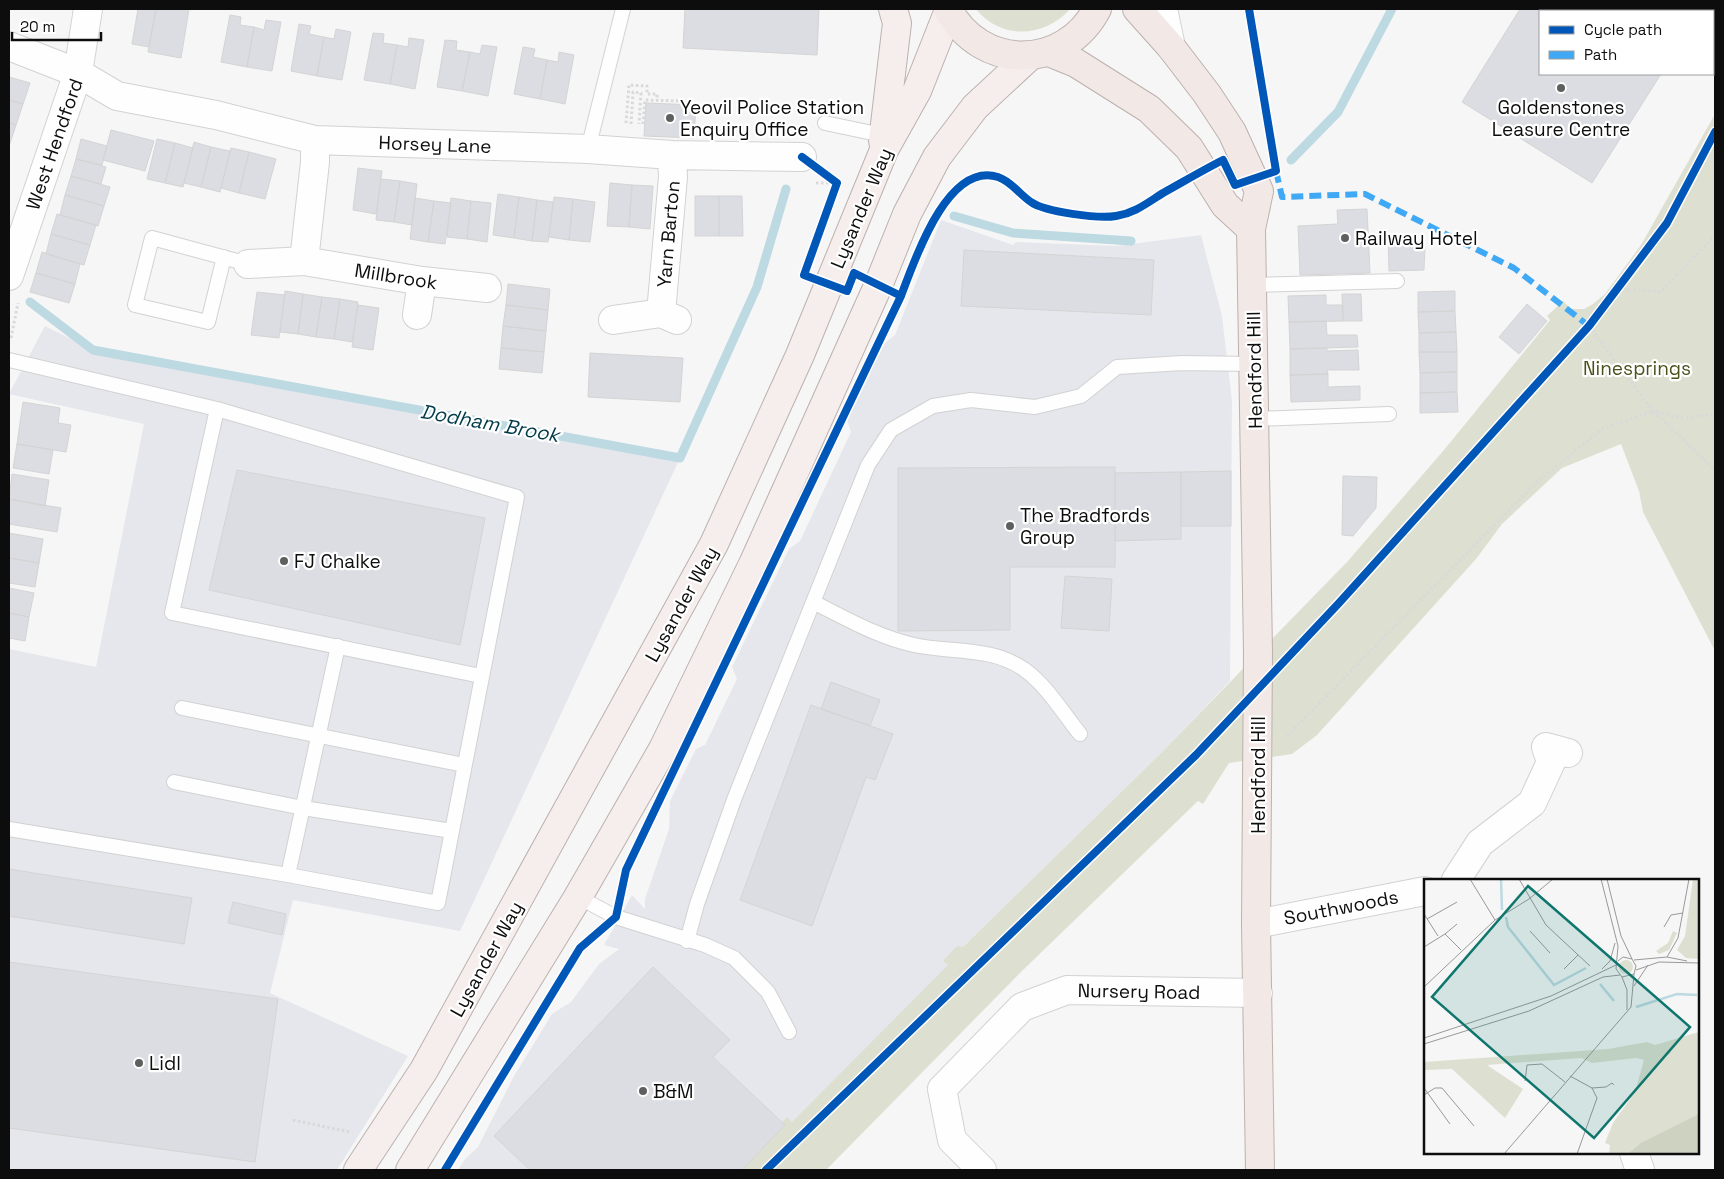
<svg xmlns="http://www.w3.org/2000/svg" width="1724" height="1179" font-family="'Space Grotesk',sans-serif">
<rect width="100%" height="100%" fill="#f6f6f6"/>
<path fill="#e5e7ec" d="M941 220 1013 245 1016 242 1116 246 1201 235 1222 316 1232 401 1230 681 1161 753 963 947 976 948 753 1170H458L465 1159 478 1147 514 1076 552 1014 571 1002 599 964 619 949 604 945 632 895 645 909V899L669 829 670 801 696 749 705 745 737 679 732 667 789 549 800 541 851 432 846 417 885 343 895 335Z
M45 326 93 350 680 458 460 931 293 900 270 993 408 1056 337 1170H9V649L96 667 144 424 9 394Z"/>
<path fill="#dde0d0" d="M976 9H1070C1045 38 1000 40 976 9Z
M1715 114V651L1643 512 1639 491 1621 444 1562 468 1502 524 1476 559 1317 735 1292 754 1229 763 1203 804 1198 801 1023 970 826 1170H735L787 1117 792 1122 948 965 943 961 957 946 963 947 1161 753 1347 562 1444 450 1550 320 1547 316 1563 301 1571 309H1584L1593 304 1605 294 1641 245Z"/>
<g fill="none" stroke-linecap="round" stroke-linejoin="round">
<path stroke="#bdd9e2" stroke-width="9" d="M1291 160 1338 112 1392 9
M954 216 1013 233 1131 241
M30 302 93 350 680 458 757 287 786 189"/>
</g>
<path fill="#dbdde3" stroke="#d4d4d4" d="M138 9H156L149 47 132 44Z
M156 9H189L181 58 148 52Z
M685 9H819L817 55 683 48Z
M1520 9H1701L1700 11H1540V74H1661L1592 183 1462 102Z
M230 15 241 17 240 25 254 27 247 67 221 62Z
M266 20 281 22 272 71 247 67 254 27 264 30Z
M299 24 311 26 309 34 324 37 317 76 291 71Z
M336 29 351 32 342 80 317 76 324 37 334 39Z
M373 33 384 34 383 43 397 45 390 84 364 80Z
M409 38 424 40 415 89 390 84 397 45 408 47Z
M445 40 457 41 456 50 470 52 462 91 437 87Z
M482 45 497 47 488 96 462 91 470 52 480 54Z
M523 47 535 49 533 57 547 60 540 99 514 94Z
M559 52 574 55 565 104 540 99 547 60 558 62Z
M9 77 30 83 23 104 9 100Z
M9 100 23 104 16 125 9 123Z
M646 103 696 105 694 138 644 136Z
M9 123 16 125 9 146Z
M111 130 154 141 145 171 103 160Z
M81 139 107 146 102 165 76 159Z
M157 139 175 143 165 183 147 179Z
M194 142 211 147 201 187 184 183Z
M175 143 193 148 183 187 165 183Z
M211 147 230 151 220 192 201 187Z
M231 148 249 152 239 193 221 188Z
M249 152 276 159 265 199 239 193Z
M76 159 106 167 101 184 71 176Z
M358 168 382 171 376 214 353 210Z
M71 176 110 187 104 206 65 195Z
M381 179 400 181 394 222 376 220Z
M400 181 417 184 412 225 394 222Z
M610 183 632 185 629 227 607 226Z
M632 185 653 186 650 229 629 227Z
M498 194 519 197 514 238 493 235Z
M65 195 104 206 98 226 60 215Z
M695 196H719V236H695Z
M719 196H742L743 236H719Z
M519 197 537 200 532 241 514 238Z
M554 197 573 199 569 240 549 237Z
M415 198 434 201 428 242 410 239Z
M451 198 471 201 467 239 447 237Z
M573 199 595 202 590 242 569 240Z
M537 200 553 202 548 242 532 241Z
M434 201 451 203 445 244 428 242Z
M471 201 491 203 487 242 467 239Z
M1367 209 1370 273 1300 275 1298 226 1338 224 1337 210Z
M57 214 96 225 90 245 51 234Z
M51 234 90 245 84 265 46 254Z
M1403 236 1425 247 1424 270 1389 271 1388 237Z
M964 250 1154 260 1151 315 961 306Z
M42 252 80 264 75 284 36 273Z
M36 273 75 284 69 303 30 292Z
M508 284 550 289 548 310 506 305Z
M285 291 303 294 298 334 280 332Z
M1455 291V311L1418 312V292Z
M257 292 285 295 279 338 251 335Z
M303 294 322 297 316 337 298 334Z
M1342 294H1361L1362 321H1343Z
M1326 295V305H1343V321L1289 322 1288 296Z
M322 297 340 299 334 339 316 337Z
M340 299 358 302 352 342 334 339Z
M1527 304 1547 321 1519 354 1499 337Z
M358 305 379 308 373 350 352 347Z
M506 305 548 310 546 331 503 326Z
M1455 311 1456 332 1419 333 1418 312Z
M1326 321 1327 335H1357L1358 347 1290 349 1289 322Z
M503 326 546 331 544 352 501 348Z
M1456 332 1457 352H1419V333Z
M501 348 544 352 542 373 499 369Z
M1327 348V351L1358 350 1359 370H1327L1328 374 1290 375V349Z
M1419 352H1457V372L1420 373Z
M590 353 683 358 680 402 588 397Z
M1457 372V392L1420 393V373Z
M1328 374V387L1360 386V400L1291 402 1290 375Z
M1457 392 1458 412 1420 413V393Z
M23 402 60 408 58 423 71 425 66 452 17 444Z
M17 444 53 450 49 474 13 468Z
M1115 467V567H1010V630L898 631V468Z
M237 470 485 518 460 645 209 590Z
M1231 471V526H1181V472Z
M1181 472V539L1115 541V473Z
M12 474 49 480 45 506 9 499Z
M1343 476 1377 477 1376 508 1353 536 1342 535Z
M9 499 61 508 57 532 9 524Z
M9 533 43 539 39 563 9 558Z
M9 558 39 563 35 587 9 583Z
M1065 576 1112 579 1109 631 1061 628Z
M9 588 34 593 29 617 9 613Z
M9 613 29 617 25 641 9 638Z
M831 682 880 700 870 726 821 709Z
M811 705 893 734 875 780 866 777 812 926 740 900Z
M9 869 192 898 184 944 9 916Z
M233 902 286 914 282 935 228 923Z
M9 962 278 999 255 1162 9 1128Z
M653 967 730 1040 713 1057 785 1125 742 1170H530L494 1136Z"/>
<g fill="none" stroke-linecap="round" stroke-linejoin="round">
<g stroke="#d2d2d2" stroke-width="16">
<path id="service" d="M825 123 882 135
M588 149 623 9
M224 257 208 322 135 305 152 238 248 264
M1252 285 1397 281
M9 360 217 409 517 497 438 903 288 875 9 829
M217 409 172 613 481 676
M1255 419 1389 414
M815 603C847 619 878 637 914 645 950 653 992 646 1025 670 1047 686 1063 713 1080 734
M182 708 464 765
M174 782 303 808 452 831
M288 875 338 646
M578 897 616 917 705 945 734 958 768 992 789 1032
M687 941 697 904 735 797 868 465 891 430 933 406 971 400 1035 407 1081 396 1117 367 1183 363 1254 364"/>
</g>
<g stroke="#d2d2d2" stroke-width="30">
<path id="minor" d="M9 46 78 73 117 96 216 115 315 140 588 149 672 155 802 157
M304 261 315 162V140
M248 264 304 261 422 281 487 288
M9 276 78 73 88 9
M661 313 673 177 672 155
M417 315 422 281
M613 320 661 313 677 320
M1456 880 1480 843 1532 803 1551 762 1546 747 1568 753
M1256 924 1425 891
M1634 1153 1640 1170
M982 1170 952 1140 942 1089 1022 1007 1067 990 1258 993"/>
</g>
<g stroke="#d2d2d2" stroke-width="30">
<path id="tertiary" d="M1163 9 1171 47"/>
</g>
<g stroke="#bcb1ad" stroke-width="30">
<path id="primary" d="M883 141 897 23 893 9
M358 1170 424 1070 714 544 800 355 884 150 917 91 949 10
M410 1170 578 897 663 749 754 562 878 286 907 214 937 157 975 107 1030 56"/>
</g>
<g stroke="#bcb1ad" stroke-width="30">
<path id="trunk" d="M948 9C981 71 1064 71 1097 9
M1137 9 1171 47 1207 94 1232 132 1259 191 1251 229 1258 652 1256 924 1260 1170
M1049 52 1076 63 1149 109 1189 148 1225 205 1251 229"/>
</g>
<path stroke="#d9d9da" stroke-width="3" stroke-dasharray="2.5 2.5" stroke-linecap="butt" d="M626 123 629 85 647 86V94H657V100
M631 124 633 92 641 93 639 124
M643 124 645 100 684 101V104
M816 183H837
M1618 288 1661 292 1715 235
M1589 326 1653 411 1682 418 1715 414
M11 338 18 303
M1287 736 1535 484 1602 429 1653 411 1715 470
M293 1120 350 1132"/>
<use href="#service" stroke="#fefefe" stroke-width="14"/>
<use href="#minor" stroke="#fefefe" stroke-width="28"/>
<use href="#tertiary" stroke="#fefefe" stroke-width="28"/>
<use href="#primary" stroke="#f5eeec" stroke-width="28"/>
<use href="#trunk" stroke="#f2e8e6" stroke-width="28"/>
<path stroke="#3fa9f5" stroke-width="6" stroke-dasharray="12 6" stroke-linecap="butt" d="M1276 171 1282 197 1365 194 1514 268 1589 326"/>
<g stroke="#fff" stroke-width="11">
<path id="cycleway" d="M802 157 837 183 804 275 847 291 854 273 901 296C914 262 947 161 998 177 1011 181 1020 195 1031 202 1045 212 1099 219 1116 216 1135 213 1147 203 1163 193 1183 182 1203 170 1223 160L1235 185 1276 171 1249 9
M445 1170 580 948 616 917 626 870 901 296
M766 1170 1196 755 1339 603 1589 326 1667 223 1715 132"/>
</g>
<use href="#cycleway" stroke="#0057b8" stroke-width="8"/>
</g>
<g fill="#5f5f5f" stroke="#fff" stroke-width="2">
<circle cx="1561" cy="88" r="5"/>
<circle cx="670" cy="118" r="5"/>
<circle cx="1345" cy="238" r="5"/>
<circle cx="1010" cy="526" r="5"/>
<circle cx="284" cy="561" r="5"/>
<circle cx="139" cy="1063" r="5"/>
<circle cx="643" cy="1091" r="5"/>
</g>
<g text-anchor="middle" stroke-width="4.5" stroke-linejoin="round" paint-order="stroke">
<g font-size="19" fill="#0d0d0e" stroke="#fff" text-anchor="start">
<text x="680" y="114">Yeovil Police Station<tspan x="680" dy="22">Enquiry Office</tspan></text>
<text x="1561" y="114" text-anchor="middle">Goldenstones<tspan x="1561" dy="22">Leasure Centre</tspan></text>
<text x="1355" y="245">Railway Hotel</text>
<text x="1020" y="522">The Bradfords<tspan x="1020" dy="22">Group</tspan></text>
<text x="294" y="568">FJ Chalke</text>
<text x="149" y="1070">Lidl</text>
<text x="653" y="1098">B&amp;M</text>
</g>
<g font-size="19" fill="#0d0d0e" stroke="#fff">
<text transform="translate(54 144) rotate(-71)" y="7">West Hendford</text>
<text transform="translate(435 144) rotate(2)" y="7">Horsey Lane</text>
<text transform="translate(861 208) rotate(-67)" y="7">Lysander Way</text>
<text transform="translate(668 234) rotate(-85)" y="7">Yarn Barton</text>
<text transform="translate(396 276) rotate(9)" y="7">Millbrook</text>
<text transform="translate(1254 370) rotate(-91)" y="7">Hendford Hill</text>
<text transform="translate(681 604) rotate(-61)" y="7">Lysander Way</text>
<text transform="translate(1258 775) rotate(-90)" y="7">Hendford Hill</text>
<text transform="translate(1341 907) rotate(-11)" y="7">Southwoods</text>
<text transform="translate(486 959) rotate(-61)" y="7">Lysander Way</text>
<text transform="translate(1139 991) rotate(1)" y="7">Nursery Road</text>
</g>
<g font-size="19" fill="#4b511b" stroke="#fff">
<text x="1637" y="375">Ninesprings</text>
</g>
<g font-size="20" font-style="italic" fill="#003b49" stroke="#fff">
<text transform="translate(490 423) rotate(10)" y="7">Dodham Brook</text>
</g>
</g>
<g transform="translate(1424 879)">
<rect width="275" height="275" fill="#f6f6f6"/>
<path d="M269 0H275V80L262 79 253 71 261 57ZM249 52 253 54 245 71 235 75 232 72 244 64ZM195 88a7 7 0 1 1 14 0a7 7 0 1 1-14 0ZM275 153V275H185L186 266 181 264 189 244 211 213 220 181 212 179 168 184 157 179 63 186 99 210 81 239 28 190 0 191V183L184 170 223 163 231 166Z" fill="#dde0d0"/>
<path d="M275 235V275H204L217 264Z" fill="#ced2c0"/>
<path fill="none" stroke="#bdd9e2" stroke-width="2.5" d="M77 0 78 31M82 38 84 48 130 106 162 89M176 105 190 122M212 128 253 115 273 116"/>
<path fill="none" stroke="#999" stroke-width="1" d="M46 0 71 41M95 0 122 46 166 87M177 0 194 67 192 90 198 98 210 95 212 87 208 80 199 78 194 82M183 0 197 57 208 80M0 35 14 57M3 40 33 23M240 48 247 36 259 34M106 52 126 74M21 55 33 45M0 68 21 55 37 71M243 78 254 59 265 0M210 81 243 78 263 82M140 90 154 76M178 90 186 82 191 64M212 91 235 83 275 84M198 98 203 111V131M210 107 224 86M0 108 71 41 105 20 129 0M0 159 127 117 192 86M0 165 105 132 179 98 196 96M146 197 168 209 173 219 153 275M101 202 103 186 118 185 141 203M0 209 26 245M168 209 182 208 188 204 190 206M0 216 11 209H18L50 247M80 275 207 128 210 95"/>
<path fill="#0f766e" fill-opacity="0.15" stroke="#0f766e" stroke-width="2.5" d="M104 7 266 148 170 259 8 118Z"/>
<rect width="275" height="275" fill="none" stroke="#0d0d0e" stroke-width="2.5"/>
</g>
<rect width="1724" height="1179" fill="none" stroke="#0d0d0e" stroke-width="20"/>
<rect x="1539" y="10" width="175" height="65" fill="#ffffff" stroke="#9e9e9f"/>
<rect x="1549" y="26" width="25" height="8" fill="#0057b8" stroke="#9e9e9f"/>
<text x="1584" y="35" font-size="15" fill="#0d0d0e">Cycle path</text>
<rect x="1549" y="51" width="25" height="8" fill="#3fa9f5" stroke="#9e9e9f"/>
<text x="1584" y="60" font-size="15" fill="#0d0d0e">Path</text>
<path d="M12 32v8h89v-8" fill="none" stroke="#0d0d0e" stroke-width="2.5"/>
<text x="20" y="32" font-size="15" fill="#0d0d0e" stroke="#ffffff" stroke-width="4" paint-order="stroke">20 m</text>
</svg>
